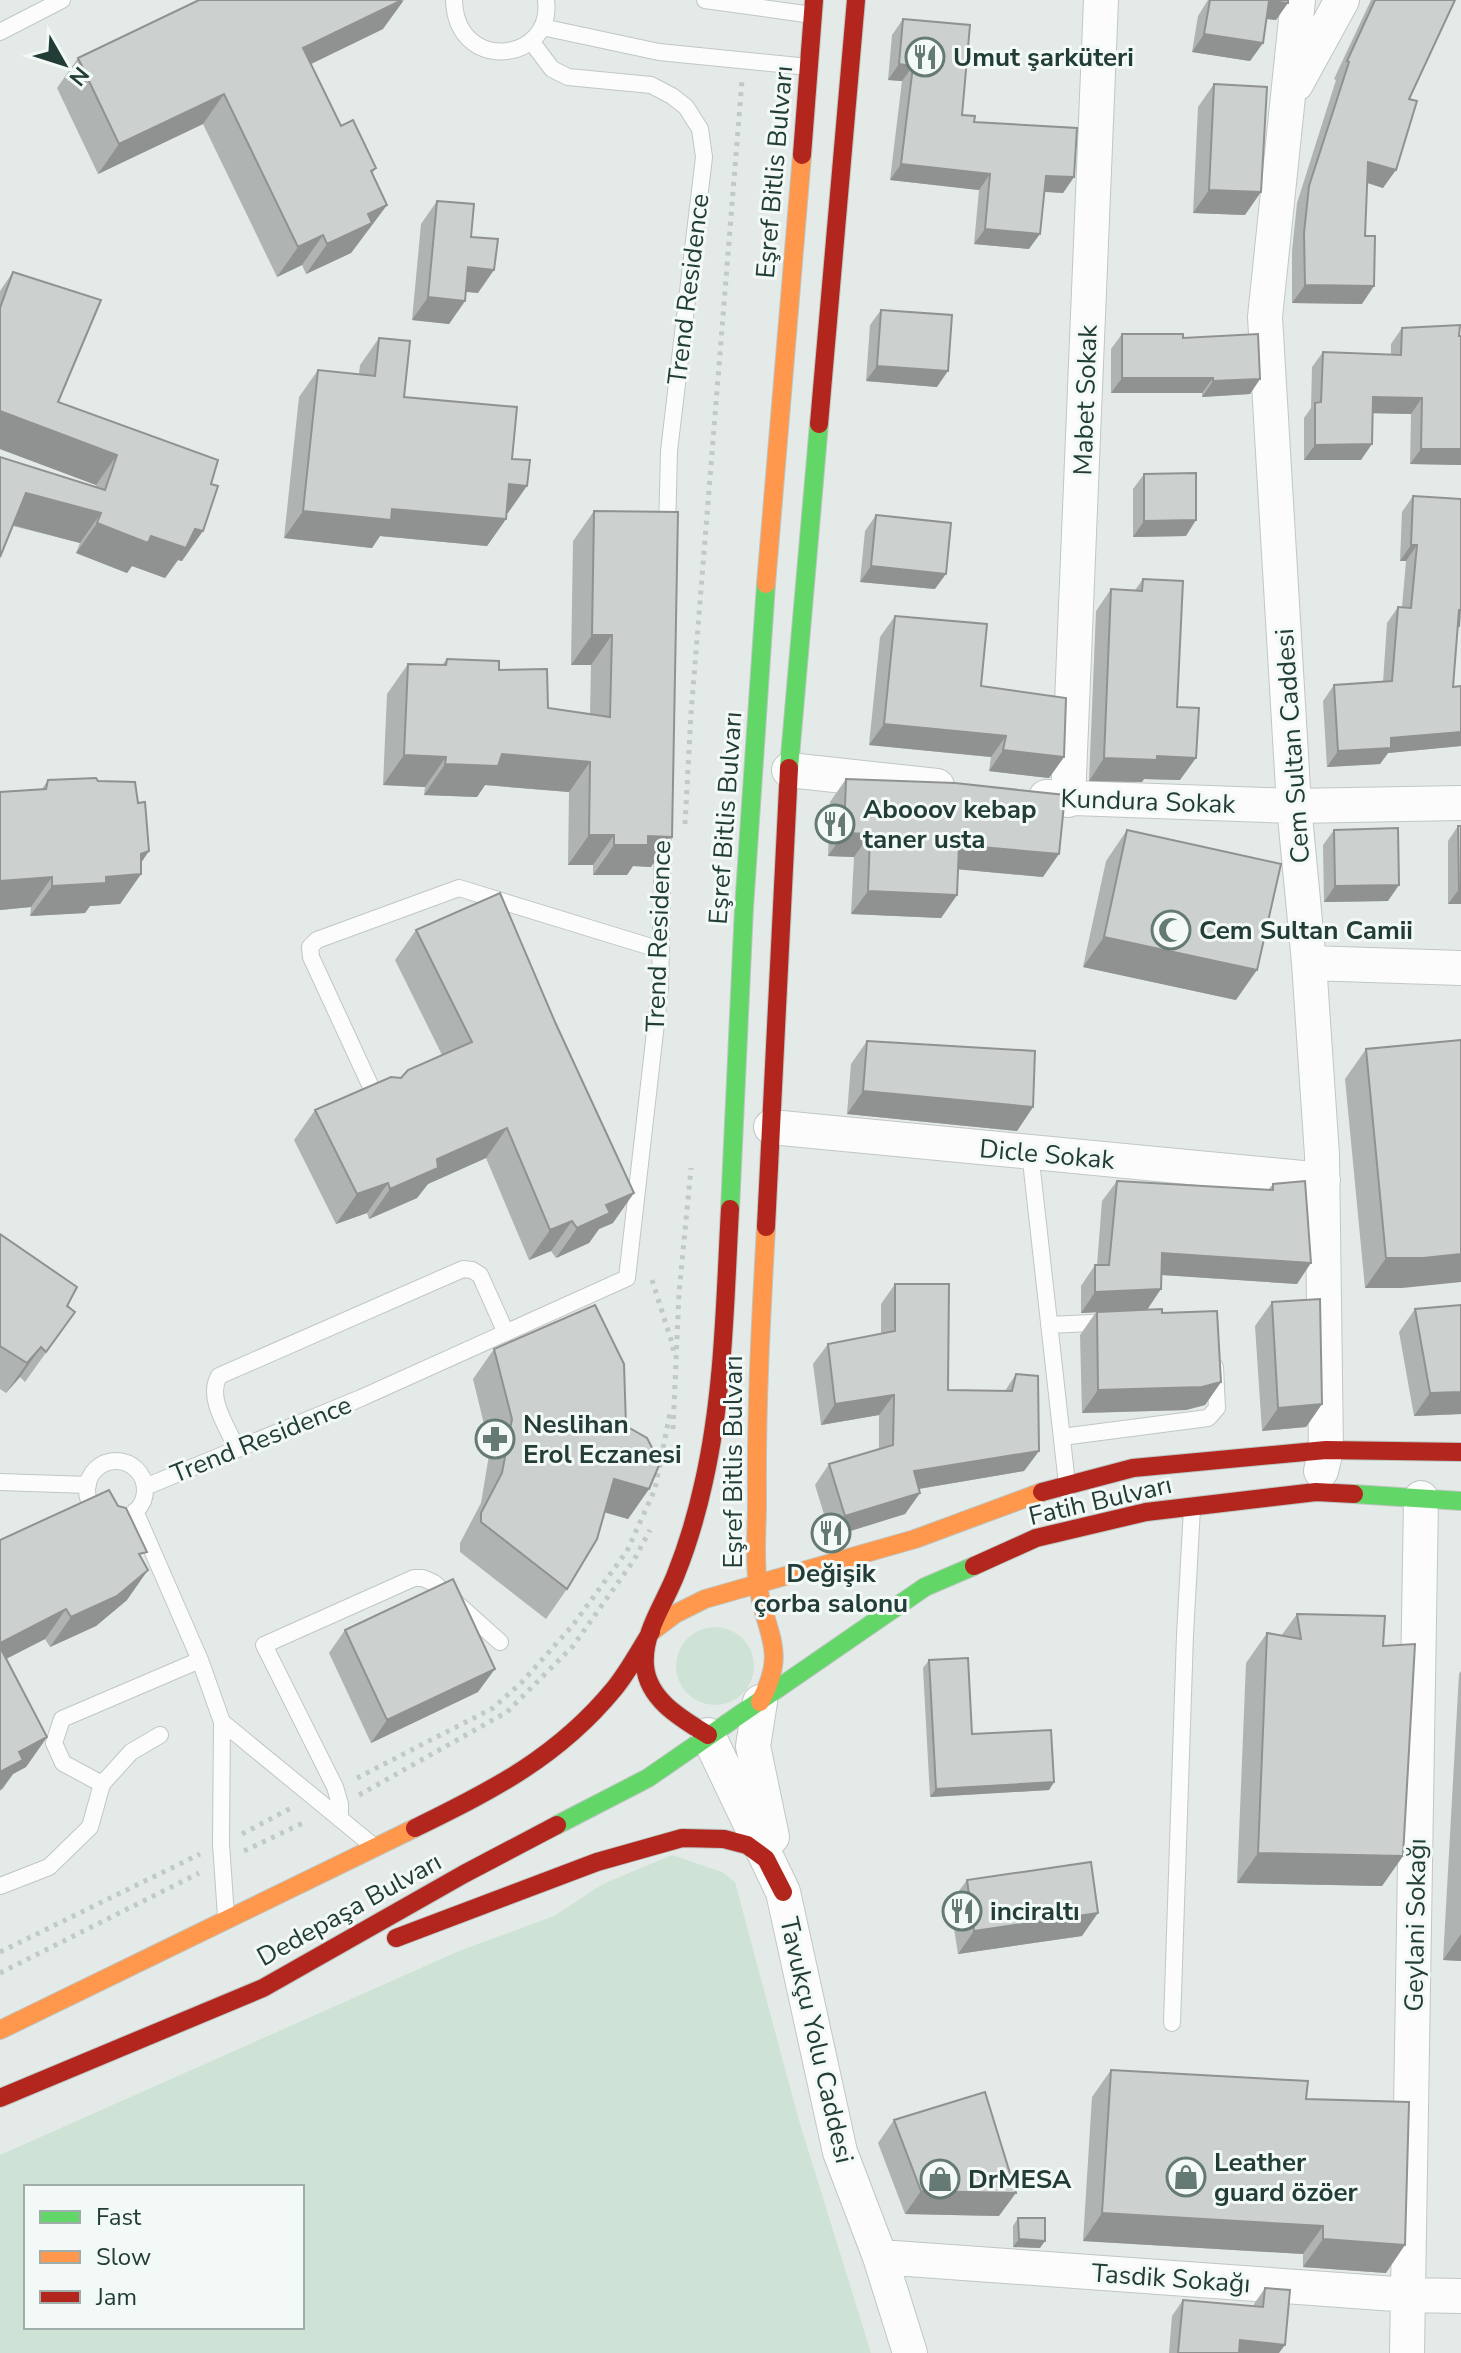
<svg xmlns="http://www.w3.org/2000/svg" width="1461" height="2353" font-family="'Nunito Sans',sans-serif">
<rect width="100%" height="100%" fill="#e4eae7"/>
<path fill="#cee3d5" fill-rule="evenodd" d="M676 1666a39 39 0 1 1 78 0a39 39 0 1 1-78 0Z
M672 1855 722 1872 735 1882 798 2117 871 2353H0V2155L459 1951 554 1916 603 1884ZM26 2187H302V2327H26Z"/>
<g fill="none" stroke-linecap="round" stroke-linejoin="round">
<g stroke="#c1c7c4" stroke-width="18">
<path id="lane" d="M454 0C456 74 554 63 546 0
M705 0 812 15
M542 27 659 52 809 67
M0 32 62 0
M531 41 552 69 568 77 651 85 672 96 686 107 700 129 704 157 669 451 667 532
M376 1098 311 957 310 947 317 940 459 888 661 950
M1030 1152 1067 1484
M1049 1325 1111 1322
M1062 1437 1208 1418 1217 1408 1215 1367
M237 1449C228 1428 206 1398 219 1376L463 1269 472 1270 480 1275 506 1333
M87 1490a29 29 0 1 1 58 0a29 29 0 1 1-58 0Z
M0 1482 88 1485
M145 1487 361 1398 627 1278 660 988 663 832
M135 1511 200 1660 222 1722 372 1845
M222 1722 221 1844 226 1916
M102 1784 63 1763 54 1743 62 1719 200 1660
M340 1819V1804L335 1787 264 1645 414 1578H423L434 1583 500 1642
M0 1886 49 1867 90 1827 102 1784 131 1752 160 1735
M1172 2023 1185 1635 1192 1508"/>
</g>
<g stroke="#c1c7c4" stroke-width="36">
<path id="street" d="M1298 0 1265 317 1294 806 1309 963 1322 1155 1326 1450 1321 1471
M1296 84 1342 0
M789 770 937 786
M1046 797 1294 806 1461 803
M1068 800 1101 0
M1309 963 1461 968
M771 1127 1323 1180
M760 1702 753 1746 772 1837
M708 1735 783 1892 840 2152 880 2257 910 2353
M880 2257 1409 2295 1461 2296
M1407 2353 1421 1498"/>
</g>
<g stroke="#bdc6c3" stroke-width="20">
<path id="fast" d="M789 768 819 424
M730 1209 744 908 766 584
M1354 1494 1461 1501
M557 1825 648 1778 925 1587 974 1566"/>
</g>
<g stroke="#bdc6c3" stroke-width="20">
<path id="slow" d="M766 584 802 155
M651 1632 675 1614 705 1599 915 1539 1042 1492
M760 1702C788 1650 766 1636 758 1586 754 1559 757 1528 757 1501 756 1409 761 1318 766 1227
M0 2030 415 1828"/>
</g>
<g stroke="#bdc6c3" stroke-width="20">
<path id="jam" d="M802 155 814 0
M819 424 856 0
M766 1227 789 768
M1042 1492 1133 1468 1326 1450 1461 1452
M974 1566 1036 1538 1146 1512 1316 1492 1354 1494
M708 1735C682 1719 648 1700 645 1666 642 1633 665 1603 676 1574 688 1544 697 1513 704 1481 724 1392 725 1299 730 1209
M415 1828C493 1790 558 1757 614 1689 628 1672 639 1651 651 1632
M396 1938 597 1862 682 1838 724 1839 747 1845 766 1859 783 1892
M0 2098 263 1988 464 1874 557 1825"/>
</g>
<path stroke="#c1cac7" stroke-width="5" stroke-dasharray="4 6" stroke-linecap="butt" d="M685 824 691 714 742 80
M652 1280 673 1346V1355
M673 1429 679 1293 691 1168
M357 1778 493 1708 522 1682 573 1625 627 1551 655 1489 670 1413
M359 1795 507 1712 573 1646 634 1560 650 1530
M242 1834 293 1807
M244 1851 307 1821
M0 1952 200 1854
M0 1973 199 1873"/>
<use href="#lane" stroke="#fbfcfb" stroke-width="16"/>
<use href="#street" stroke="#fbfcfb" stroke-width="34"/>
<use href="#fast" stroke="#63d668" stroke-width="18"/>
<use href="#slow" stroke="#ff974d" stroke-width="18"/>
<use href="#jam" stroke="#b3261e" stroke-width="18"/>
</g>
<path fill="#afb4b2" d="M1208 0H1288L1276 20 1266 19 1263 43 1250 61 1192 52 1198 16Z
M1371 0H1455L1409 99 1383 188 1367 183 1362 304 1292 303V251L1297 203 1336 80 1334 79Z
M903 19 962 115 1074 177 1063 193 1044 192 1029 249 974 244 979 190 890 180 902 81 888 80 892 35Z
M383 29 311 64 341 126 376 168 372 174 387 205 351 253 306 274 302 265 277 277 203 124 98 174 57 88 78 58Z
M1214 84 1245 215 1193 213 1198 107Z
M437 201 471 237 478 293 466 292 465 301 449 324 412 320 421 224Z
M13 272 58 402 218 460 182 561 178 560 165 578 132 566 127 573 76 553 80 543 13 526 0 457 95 487 96 485 0 449V291Z
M881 310 937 387 866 381 870 325Z
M1402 328 1461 336V465L1410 464 1411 414 1373 413 1361 460H1304V418L1311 408 1312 367 1323 352 1391 355V344Z
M1122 334 1183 338 1260 379 1250 394 1202 397V393H1111V349Z
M379 338 404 397 512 459 508 513H506V519L487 546 380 536 372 548 284 538 299 397 318 370 359 374 360 365Z
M1144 474 1186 536 1133 537V489Z
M1413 496 1460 627 1457 626 1453 687 1461 686V746L1388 753 1380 764 1327 767 1323 701 1334 685 1383 682 1387 623 1398 607H1402L1406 561H1400L1402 512Z
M594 511 651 867 633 866 627 875H593V865H568L569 792 485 785 477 797 424 795 425 787 383 785 387 694 408 664 442 665 447 659 499 670 548 708 590 714 591 665H571L573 541Z
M876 515 935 589 860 582 865 531Z
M1143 579 1177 707 1180 780 1144 779 1142 782 1089 781 1096 611 1111 589 1135 590Z
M895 616 981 686 1064 757 1049 778 989 771 991 757 869 745 880 637Z
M846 779 1043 877 958 869 957 895 941 918 851 914 854 857 828 856 830 802Z
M48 780 141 863V874L120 904 90 906 85 913 30 916 31 907 0 910V792L42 789Z
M1458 826H1461V904H1448V841Z
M1127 830 1236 1000 1083 967 1106 861Z
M1334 830 1388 901 1324 902 1323 845Z
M416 930 613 1223 599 1229 589 1243 556 1258 551 1251 529 1260 486 1158 428 1184 417 1198 369 1219 367 1213 336 1224 294 1140 315 1110 401 1078 442 1055 395 960Z
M867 1041 1033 1107 1017 1131 847 1114 851 1064Z
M1366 1049 1402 1288H1365L1345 1079Z
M1117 1181 1268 1190 1273 1184 1297 1284 1162 1275 1147 1310 1162 1313 1221 1382 1205 1405 1186 1410 1082 1413 1080 1335 1096 1312 1081 1313V1286L1095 1265H1097L1102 1201Z
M0 1234 75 1312 25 1382 20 1377 6 1393 0 1389Z
M895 1284 948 1390 1005 1391 1016 1374 1039 1451 1024 1471 919 1489 920 1493 905 1514 831 1537 815 1485 829 1464 879 1450V1415L821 1425 813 1364 828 1344 881 1334V1304Z
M1272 1302 1322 1404 1306 1427 1262 1431 1255 1326Z
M1415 1309 1461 1414 1414 1416 1399 1332Z
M494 1349 626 1426 649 1489 628 1519 604 1512 567 1589 546 1619 460 1552V1543L481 1503 490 1449 473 1379Z
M0 1540 142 1559 127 1600 96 1626 50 1647 45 1639 6 1659 47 1737 26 1767 13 1774 2 1790Z
M1297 1614 1403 1856 1382 1886 1237 1883 1246 1663 1267 1633 1281 1636Z
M345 1630 478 1692 371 1743 329 1653Z
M929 1660 972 1734 1054 1782 1049 1790 930 1797 923 1668Z
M1461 1671V1961L1443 1960 1459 1674Z
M967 1880 1082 1936 958 1954 950 1903Z
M1111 2070 1306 2099 1386 2273 1303 2267V2254L1083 2241 1092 2097Z
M894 2120 999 2216 905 2214 878 2143Z
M1018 2218 1040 2248 1013 2247V2226Z
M1265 2288 1279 2353H1169L1172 2316 1183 2300 1254 2307V2304Z"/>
<path fill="#8f9291" d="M404 0 383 29 282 78 303 48Z
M1269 1 1288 3 1276 20 1257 18Z
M1204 34 1263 43 1250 61 1192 52Z
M899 64 913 66 902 81 888 80Z
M224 94 203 124 98 174 119 144Z
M1368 162 1396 170 1383 188 1356 179Z
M901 164 990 174 979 190 890 180Z
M1046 176 1074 177 1063 193 1035 191Z
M1209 190 1261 192 1245 215 1193 213Z
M387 205 351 253 306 274 327 244 368 214Z
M985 229 1040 234 1029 249 974 244Z
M323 235 302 265 277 277 298 247Z
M468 267 494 270 478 293 452 290Z
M1305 285 1374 286 1362 304 1292 303Z
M428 297 465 301 449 324 412 320Z
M877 366 948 371 937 387 866 381Z
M1122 378H1213L1202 393H1111Z
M1260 379 1250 394 1202 397 1213 381Z
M1373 397 1422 398 1411 414 1363 413Z
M0 411 117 455 96 485 0 449Z
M1372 444 1361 460H1304L1315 445Z
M1421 449H1461V465L1410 464Z
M509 484 527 486 508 513 490 511Z
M26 493 101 513 80 543 5 523Z
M392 509 506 519 487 546 380 536 372 548 284 538 303 511Z
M1196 520 1186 536 1133 537 1144 521Z
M97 523 151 536 195 529 203 531 182 561 178 560 165 578 132 566 127 573 76 553Z
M1411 545H1417L1406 561H1400Z
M871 566 946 574 935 589 860 582Z
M1459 610H1461L1460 627 1448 626Z
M592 635H612L591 665H571Z
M884 724 1006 736 991 757 869 745Z
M1461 732V746L1388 753 1380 764 1327 767 1338 751 1391 738Z
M1003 750 1064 757 1049 778 989 771Z
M502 754 590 762 569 792 485 785 477 797 424 795 445 764Z
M404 755 446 757 425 787 383 785Z
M1157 756 1196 758 1180 780 1144 779 1142 782 1089 781 1104 758Z
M844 833 870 834 854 857 828 856Z
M589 835H614L593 865H568Z
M648 836 672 837 651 867 633 866 627 875H593L614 845Z
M959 845 1059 854 1043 877 943 868Z
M149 851 133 875 141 874 120 904 90 906 85 913 30 916 52 886 106 877 141 854Z
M52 877 31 907 0 910V881Z
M1399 885 1388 901 1324 902 1335 886Z
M1461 888V904H1448L1459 889Z
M868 891 957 895 941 918 851 914Z
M1104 937 1257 970 1236 1000 1083 967Z
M863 1091 1033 1107 1017 1131 847 1114Z
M507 1128 486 1158 428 1184 417 1198 369 1219 390 1189 437 1159Z
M388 1183 367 1213 336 1224 357 1194Z
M634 1193 613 1223 599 1229 589 1243 556 1258 577 1228 606 1205Z
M572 1221 551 1251 529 1260 550 1230Z
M1162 1253 1311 1263 1297 1284 1147 1274Z
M1461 1254V1282L1402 1288H1365L1386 1258Z
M1161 1289 1147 1310 1081 1313 1095 1292Z
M41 1347 20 1377 6 1393 27 1363Z
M1221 1382 1205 1405 1186 1410 1082 1413 1098 1390Z
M1461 1392V1414L1414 1416 1430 1393Z
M894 1395 879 1415 821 1425 835 1404Z
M1322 1404 1306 1427 1262 1431 1278 1408Z
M1039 1451 1024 1471 900 1492 914 1471Z
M614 1479 649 1489 628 1519 593 1509Z
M920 1493 905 1514 831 1537 845 1516Z
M148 1570 127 1600 96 1626 50 1647 71 1617Z
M66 1609 45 1639 0 1662V1643Z
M495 1669 478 1692 371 1743 387 1720Z
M47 1737 26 1767 13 1774 0 1791V1772L19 1752Z
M1054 1782 1049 1790 930 1797 936 1789Z
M1258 1853 1403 1856 1382 1886 1237 1883Z
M1098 1913 1082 1936 958 1954 974 1931Z
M1461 1934V1961L1443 1960Z
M921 2191 1016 2193 999 2216 905 2214Z
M1102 2213 1323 2226 1303 2254 1083 2241Z
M1019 2239 1045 2241 1040 2248 1013 2247Z
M1323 2239 1405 2245 1386 2273 1303 2267Z
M1240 2340 1285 2345 1279 2353H1231Z"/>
<path fill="#ccd1cf" stroke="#8f9291" stroke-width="2" d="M199 0H402L303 48 341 126 353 120 376 168 371 171 387 205 368 214 372 223 327 244 323 235 298 247 224 94 119 144 78 58Z
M1210 0H1288V3L1269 1 1263 43 1204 34Z
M1375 0H1455L1409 99 1417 101 1396 170 1368 162 1365 236H1375L1374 286 1305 285 1304 233 1309 186 1349 62 1347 61Z
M903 19 970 25 962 115 975 116 974 122 1077 128 1074 177 1046 176 1040 234 985 229 990 174 901 164 913 66 899 64Z
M1214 84 1267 87 1261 192 1209 190Z
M437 201 474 204 471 237 498 239 494 270 468 267 465 301 428 297Z
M13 272 101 300 58 402 218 460 211 484 218 486 203 531 195 529 186 548 151 536 148 543 97 523 101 513 26 493 0 557V457L105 490 117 455 0 411V308Z
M881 310 952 315 948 371 877 366Z
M1460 325 1459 336H1461V449H1421L1422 398 1373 397 1372 444 1315 445V403L1321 402 1323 352 1401 355 1402 328Z
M1122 334H1183V338L1258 334 1260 379 1213 381V378H1122Z
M379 338 410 341 404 397 517 407 512 459 530 460 527 486 509 484 506 519 392 509 391 520 303 511 318 370 375 376Z
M1196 473V520L1144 521V474Z
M1413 496 1461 499V610H1459L1453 687 1461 686V732L1391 738V748L1338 751 1334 685 1392 681 1398 607 1411 608 1417 545H1411Z
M594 511 678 512 672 837 648 836V845H614V835H589L590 762 502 754 498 766 445 764 446 757 404 755 408 664 446 665 447 659 499 661V670L547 669 548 708 610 717 612 635H592Z
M876 515 951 523 946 574 871 566Z
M1143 579 1183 581 1177 707 1199 708 1196 758 1157 756V760L1104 758 1111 589 1142 591Z
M895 616 987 624 981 686 1066 698 1064 757 1003 750 1006 736 884 724Z
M96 778 98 781 135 782 138 803 145 802 149 851 141 854V874L106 877V883L52 886V877L0 881V792L46 789 48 780Z
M846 779 955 783 1065 795 1059 854 959 845 957 895 868 891 870 834 844 833Z
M1458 826H1461V888L1459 889Z
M1398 828 1399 885 1335 886 1334 830Z
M1127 830 1281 864 1257 970 1104 937Z
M500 893 555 1022 634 1193 606 1205 610 1213 577 1228 572 1221 550 1230 507 1128 437 1159 438 1168 390 1189 388 1183 357 1194 315 1110 391 1077 401 1078 408 1070 472 1042 416 930Z
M1461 1040V1254L1423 1258H1386L1366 1049Z
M867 1041 1035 1051 1033 1107 863 1091Z
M1117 1181 1273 1190V1184L1305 1181 1311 1263 1162 1253 1161 1289 1095 1292V1265H1109Z
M0 1234 77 1287 67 1306 75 1312 46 1352 41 1347 27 1363 0 1346Z
M895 1284H949L948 1390 1012 1391 1016 1374 1038 1376 1039 1451 914 1471 920 1493 845 1516 829 1464 893 1445 894 1395 835 1404 828 1344 895 1331Z
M1320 1299 1322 1404 1278 1408 1272 1302Z
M595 1305 624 1364 626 1426 647 1438 660 1463 649 1489 614 1479 597 1539 567 1589 481 1522V1513L502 1473 512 1419 494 1349Z
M1461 1305V1392L1430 1393 1415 1309Z
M1162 1309V1313L1217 1311 1221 1382 1202 1387 1098 1390 1097 1312Z
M109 1490 118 1506 126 1508 147 1552 139 1554 148 1570 117 1596 71 1617 66 1609 0 1643V1540Z
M453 1579 495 1669 387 1720 345 1630Z
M1297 1614 1385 1616 1383 1646 1415 1644 1403 1856 1258 1853 1267 1633 1301 1639Z
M0 1647 47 1737 19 1752 23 1760 0 1772Z
M968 1658 972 1734 1051 1730 1054 1782 936 1789 929 1660Z
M1091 1862 1098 1913 974 1931 967 1880Z
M1111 2070 1308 2081 1306 2099 1409 2102 1405 2245 1323 2239V2226L1102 2213Z
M985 2092 1016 2193 921 2191 894 2120Z
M1018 2218H1045V2241L1019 2239Z
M1265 2288 1290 2290 1285 2345 1240 2340 1239 2353H1178L1183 2300 1263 2307Z"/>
<defs>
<g id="restaurant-ring" transform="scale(2)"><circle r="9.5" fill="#f3f9f6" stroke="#667a75" stroke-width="1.5"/><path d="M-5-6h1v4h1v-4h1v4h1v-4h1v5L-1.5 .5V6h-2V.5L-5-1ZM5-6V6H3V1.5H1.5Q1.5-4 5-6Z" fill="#667a75"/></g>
<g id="mosque-ring" transform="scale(2)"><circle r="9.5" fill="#f3f9f6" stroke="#667a75" stroke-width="1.5"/><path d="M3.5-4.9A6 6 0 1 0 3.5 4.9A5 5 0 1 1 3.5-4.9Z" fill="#667a75"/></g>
<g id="pharmacy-ring" transform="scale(2)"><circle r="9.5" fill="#f3f9f6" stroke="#667a75" stroke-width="1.5"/><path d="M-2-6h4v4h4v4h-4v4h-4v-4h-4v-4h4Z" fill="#667a75"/></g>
<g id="shop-ring" transform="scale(2)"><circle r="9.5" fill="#f3f9f6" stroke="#667a75" stroke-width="1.5"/><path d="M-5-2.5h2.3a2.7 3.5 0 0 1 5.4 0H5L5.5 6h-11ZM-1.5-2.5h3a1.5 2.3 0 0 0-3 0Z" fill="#667a75"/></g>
</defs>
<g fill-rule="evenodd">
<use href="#restaurant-ring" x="925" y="57"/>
<use href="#restaurant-ring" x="835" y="824"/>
<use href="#mosque-ring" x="1171" y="930"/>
<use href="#pharmacy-ring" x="495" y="1439"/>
<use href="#restaurant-ring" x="831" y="1533"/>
<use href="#restaurant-ring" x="962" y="1911"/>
<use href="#shop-ring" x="1186" y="2177"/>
<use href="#shop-ring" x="940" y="2179"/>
</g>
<g text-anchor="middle" stroke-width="6" stroke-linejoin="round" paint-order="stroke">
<g font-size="26" font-weight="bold" fill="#223d37" stroke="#f3f9f6" text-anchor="start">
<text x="953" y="66">Umut şarküteri</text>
<text x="863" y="818">Abooov kebap<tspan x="863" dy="30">taner usta</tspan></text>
<text x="1199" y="939">Cem Sultan Camii</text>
<text x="523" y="1433">Neslihan<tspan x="523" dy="30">Erol Eczanesi</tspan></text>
<text x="831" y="1582" text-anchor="middle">Değişik<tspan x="831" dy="30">çorba salonu</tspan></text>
<text x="990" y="1920">inciraltı</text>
<text x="1214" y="2171">Leather<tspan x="1214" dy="30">guard özöer</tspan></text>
<text x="968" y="2188">DrMESA</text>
</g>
<g font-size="26" fill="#223d37" stroke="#f3f9f6">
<text transform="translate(774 172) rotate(-85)" y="9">Eşref Bitlis Bulvarı</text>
<text transform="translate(688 289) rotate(-83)" y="9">Trend Residence</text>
<text transform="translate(1085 400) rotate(-88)" y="9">Mabet Sokak</text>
<text transform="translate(1292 746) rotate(-94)" y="9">Cem Sultan Caddesi</text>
<text transform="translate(1148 801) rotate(2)" y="9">Kundura Sokak</text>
<text transform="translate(725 818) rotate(-86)" y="9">Eşref Bitlis Bulvarı</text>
<text transform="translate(658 936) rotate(-88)" y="9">Trend Residence</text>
<text transform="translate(1047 1154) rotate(5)" y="9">Dicle Sokak</text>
<text transform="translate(261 1439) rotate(-22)" y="9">Trend Residence</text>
<text transform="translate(733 1462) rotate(-90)" y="9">Eşref Bitlis Bulvarı</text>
<text transform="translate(1100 1500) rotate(-13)" y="9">Fatih Bulvarı</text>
<text transform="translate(349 1909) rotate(-29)" y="9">Dedepaşa Bulvarı</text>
<text transform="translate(1415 1925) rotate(-89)" y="9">Geylani Sokağı</text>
<text transform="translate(817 2040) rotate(77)" y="9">Tavukçu Yolu Caddesi</text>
<text transform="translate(1171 2278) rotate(4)" y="9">Tasdik Sokağı</text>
</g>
</g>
<rect x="24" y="2185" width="280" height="144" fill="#f3f9f6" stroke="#9faeaa" stroke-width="2"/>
<rect x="40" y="2211" width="40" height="12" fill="#63d668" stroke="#9faeaa" stroke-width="2"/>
<text x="96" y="2225" font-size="24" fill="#223d37">Fast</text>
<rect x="40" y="2251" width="40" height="12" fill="#ff974d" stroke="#9faeaa" stroke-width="2"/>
<text x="96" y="2265" font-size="24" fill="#223d37">Slow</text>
<rect x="40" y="2291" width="40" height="12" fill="#b3261e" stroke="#9faeaa" stroke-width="2"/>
<text x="96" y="2305" font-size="24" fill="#223d37">Jam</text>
<g transform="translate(64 64) rotate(129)" stroke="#f3f9f6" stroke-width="6" paint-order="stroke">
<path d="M0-6L14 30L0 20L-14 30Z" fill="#223d37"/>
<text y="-12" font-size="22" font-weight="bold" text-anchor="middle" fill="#223d37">N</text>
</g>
</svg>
